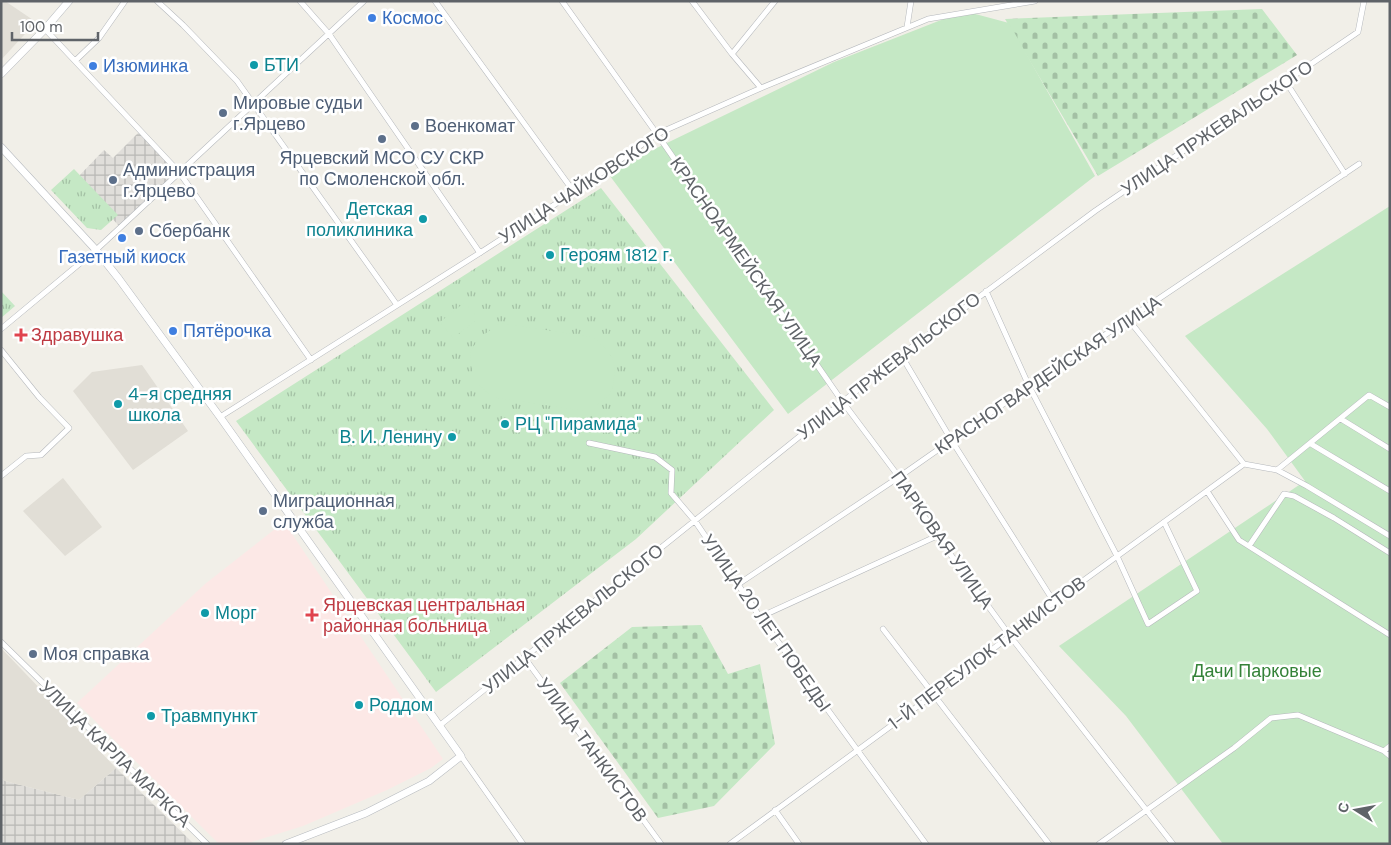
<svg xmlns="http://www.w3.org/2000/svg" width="1391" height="845" font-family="'DM Sans',sans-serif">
<defs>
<pattern id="industrial-grid" width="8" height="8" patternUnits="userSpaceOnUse" patternTransform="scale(1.25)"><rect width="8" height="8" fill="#e0deda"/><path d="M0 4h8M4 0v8" fill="none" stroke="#b9b8b5"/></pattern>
<pattern id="cemetery-stones" width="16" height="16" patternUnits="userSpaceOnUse" patternTransform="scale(1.25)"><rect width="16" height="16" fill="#c5e8c5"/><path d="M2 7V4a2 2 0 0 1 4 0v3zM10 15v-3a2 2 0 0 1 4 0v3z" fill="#a3c0a4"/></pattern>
<pattern id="park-tufts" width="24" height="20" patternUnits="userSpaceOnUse" patternTransform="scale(1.25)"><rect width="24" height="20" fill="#c5e8c5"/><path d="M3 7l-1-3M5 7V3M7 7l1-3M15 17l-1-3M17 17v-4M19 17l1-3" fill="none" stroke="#a3c0a4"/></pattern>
</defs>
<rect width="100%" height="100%" fill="#f1efe8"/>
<path fill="url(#industrial-grid)" d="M140 131 178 171 119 226 76 179 104 150 113 158Z
M116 768 194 844H1V777L5 781 79 800Z"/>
<path fill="#e1ded6" d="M1 1H5L36 22 1 60Z
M142 365 188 431 133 470 73 391 92 372Z
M63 478 102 527 65 556 23 511Z
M1 648 116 768 79 800 5 781 1 777Z"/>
<path fill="#fce8e6" d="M284 522 443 759 431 768 387 790 303 826 245 844H219L77 703 205 584Z"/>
<path fill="url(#cemetery-stones)" d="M1262 9 1297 55 1098 176 1005 19Z
M701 625 728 674 760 664 775 744 714 806 658 818 560 683 632 627Z"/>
<path fill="url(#park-tufts)" d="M74 169 118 215 101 230 87 228 51 190Z
M601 188 774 410 636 539 436 692 236 421Z
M1 291 15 306 1 318Z"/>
<path fill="#c5e8c5" d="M964 11 1009 23 1095 176 788 414 607 172 834 62Z
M1390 206V844H1223L1126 716 1059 646 1305 481 1267 429 1185 336Z
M465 302 478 319 453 338 440 322Z
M500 323 593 337 605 348 612 357 615 366 614 377 613 386 610 394 601 402 585 411 491 397 477 382 473 372 470 362 471 351 478 339Z"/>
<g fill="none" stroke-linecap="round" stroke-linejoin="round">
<g stroke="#b5b8bc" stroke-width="6">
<path id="street" d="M157 1 183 25 237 81 397 305
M300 1 329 34 480 253
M435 1 574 192
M562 1 657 134 842 401 899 477 937 536 1010 636 1173 844
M692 1 732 54 761 88
M907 27 911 1
M45 29 179 172 311 360
M732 54 775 1
M75 61 99 38 125 1
M1286 82 1345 174
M986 291 1029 386 1117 556 1148 624 1197 591 1164 522
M1128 319 1244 464 1277 470 1307 486 1390 536
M1 329 96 250 364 1
M1 350 39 397 69 428 41 455 26 456 1 476
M901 355 952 441 1054 602
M220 417 486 249 574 192 657 134 761 88 928 19 1035 1
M1341 419 1390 449
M589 443 655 457 672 470 671 493 695 521 760 617 926 844
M1311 444 1390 491
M1277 470 1369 395 1390 407
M1207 491 1239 540 1390 635
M1249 546 1284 494 1294 496 1334 518 1390 553
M737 585 899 477 1029 386 1359 164
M760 617 937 536
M883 629 1049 844
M1 642 207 844
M524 657 661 844
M439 726 901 355 1095 211 1358 32 1364 1
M1384 751 1390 756
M461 756 523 844
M775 810 799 844
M730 844 933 695 1054 602 1244 464
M1099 844 1234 748 1271 718 1298 715 1384 751 1390 746"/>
</g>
<g stroke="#b6babf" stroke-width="8">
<path id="secondary" d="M1 74 45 29 69 1
M1 147 96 250 119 279 220 417 461 756 429 781 366 813 286 844"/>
</g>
<use href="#street" stroke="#fff" stroke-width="5"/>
<use href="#secondary" stroke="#fff" stroke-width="7"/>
</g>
<g fill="#3f7fe0" stroke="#fff" stroke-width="2">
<circle cx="372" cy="18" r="5"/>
<circle cx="93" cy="66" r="5"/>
<circle cx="122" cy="238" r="5"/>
<circle cx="173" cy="331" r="5"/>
</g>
<g fill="#0f9aa8" stroke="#fff" stroke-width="2">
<circle cx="254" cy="65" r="5"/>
<circle cx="423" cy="219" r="5"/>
<circle cx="550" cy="255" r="5"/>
<circle cx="118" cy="404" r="5"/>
<circle cx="505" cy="424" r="5"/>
<circle cx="452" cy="437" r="5"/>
<circle cx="205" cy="613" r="5"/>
<circle cx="359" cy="705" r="5"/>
<circle cx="151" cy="716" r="5"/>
</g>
<g fill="#5c6f8a" stroke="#fff" stroke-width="2">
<circle cx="223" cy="113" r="5"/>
<circle cx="415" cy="126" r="5"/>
<circle cx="382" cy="139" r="5"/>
<circle cx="113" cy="180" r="5"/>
<circle cx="139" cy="231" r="5"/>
<circle cx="263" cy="511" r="5"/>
<circle cx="33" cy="654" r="5"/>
</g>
<g fill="#e0444e" stroke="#fff" stroke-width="2">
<path d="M18.5 327.5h5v5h5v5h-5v5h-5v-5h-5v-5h5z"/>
<path d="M309.5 607.5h5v5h5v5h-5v5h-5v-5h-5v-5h5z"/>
</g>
<g text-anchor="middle" stroke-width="5" stroke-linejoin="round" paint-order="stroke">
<g font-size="18" fill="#366cbe" stroke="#fff" text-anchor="start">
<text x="382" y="24">Космос</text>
<text x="103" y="72">Изюминка</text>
<text x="122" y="263" text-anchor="middle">Газетный киоск</text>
<text x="183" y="337">Пятёрочка</text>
</g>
<g font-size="18" fill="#0d838f" stroke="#fff" text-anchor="start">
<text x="264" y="71">БТИ</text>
<text x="413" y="215" text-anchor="end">Детская<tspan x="413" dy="21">поликлиника</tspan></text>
<text x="560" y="261">Героям 1812 г.</text>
<text x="128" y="400">4-я средняя<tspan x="128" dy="21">школа</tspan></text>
<text x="515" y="430">РЦ "Пирамида"</text>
<text x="442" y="443" text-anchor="end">В. И. Ленину</text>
<text x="215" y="619">Морг</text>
<text x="369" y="711">Роддом</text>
<text x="161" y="722">Травмпункт</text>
</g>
<g font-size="18" fill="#4e5e75" stroke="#fff" text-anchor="start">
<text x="233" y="109">Мировые судьи<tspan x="233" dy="21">г.Ярцево</tspan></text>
<text x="425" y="132">Военкомат</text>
<text x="382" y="164" text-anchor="middle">Ярцевский МСО СУ СКР<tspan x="382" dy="21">по Смоленской обл.</tspan></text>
<text x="123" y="176">Администрация<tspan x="123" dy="21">г.Ярцево</tspan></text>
<text x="149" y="237">Сбербанк</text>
<text x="273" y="507">Миграционная<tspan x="273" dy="21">служба</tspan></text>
<text x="43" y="660">Моя справка</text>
</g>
<g font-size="18" fill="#5f6368" stroke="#fff">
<text transform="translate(1217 128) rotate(-34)" y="6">УЛИЦА ПРЖЕВАЛЬСКОГО</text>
<text transform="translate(584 185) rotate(-33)" y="6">УЛИЦА ЧАЙКОВСКОГО</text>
<text transform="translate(746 262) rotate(55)" y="6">КРАСНОАРМЕЙСКАЯ УЛИЦА</text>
<text transform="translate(889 366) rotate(-38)" y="6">УЛИЦА ПРЖЕВАЛЬСКОГО</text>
<text transform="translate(1048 375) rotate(-34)" y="6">КРАСНОГВАРДЕЙСКАЯ УЛИЦА</text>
<text transform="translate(942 540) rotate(55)" y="6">ПАРКОВАЯ УЛИЦА</text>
<text transform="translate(573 619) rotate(-39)" y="6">УЛИЦА ПРЖЕВАЛЬСКОГО</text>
<text transform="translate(766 623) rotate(55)" y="6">УЛИЦА 20 ЛЕТ ПОБЕДЫ</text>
<text transform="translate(987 653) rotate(-37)" y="6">1-Й ПЕРЕУЛОК ТАНКИСТОВ</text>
<text transform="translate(592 750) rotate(54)" y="6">УЛИЦА ТАНКИСТОВ</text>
<text transform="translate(115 754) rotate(44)" y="6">УЛИЦА КАРЛА МАРКСА</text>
</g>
<g font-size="18" fill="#be3a42" stroke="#fff" text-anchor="start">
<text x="31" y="341">Здравушка</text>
<text x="323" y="611">Ярцевская центральная<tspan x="323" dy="21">районная больница</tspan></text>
</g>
<g font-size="18" fill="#348238" stroke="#fff">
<text x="1257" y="677">Дачи Парковые</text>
</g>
</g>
<rect width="1391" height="845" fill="none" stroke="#5f6368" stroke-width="5"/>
<g transform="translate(1356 810) rotate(281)" stroke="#ffffff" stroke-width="4" paint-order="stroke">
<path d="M0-4L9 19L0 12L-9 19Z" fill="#5f6368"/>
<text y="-8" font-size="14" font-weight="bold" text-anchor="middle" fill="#5f6368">С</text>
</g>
<path d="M12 32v8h86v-8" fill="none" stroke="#5f6368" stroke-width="2.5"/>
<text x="20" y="32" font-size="15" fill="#5f6368" stroke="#ffffff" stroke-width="4" paint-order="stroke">100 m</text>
</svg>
